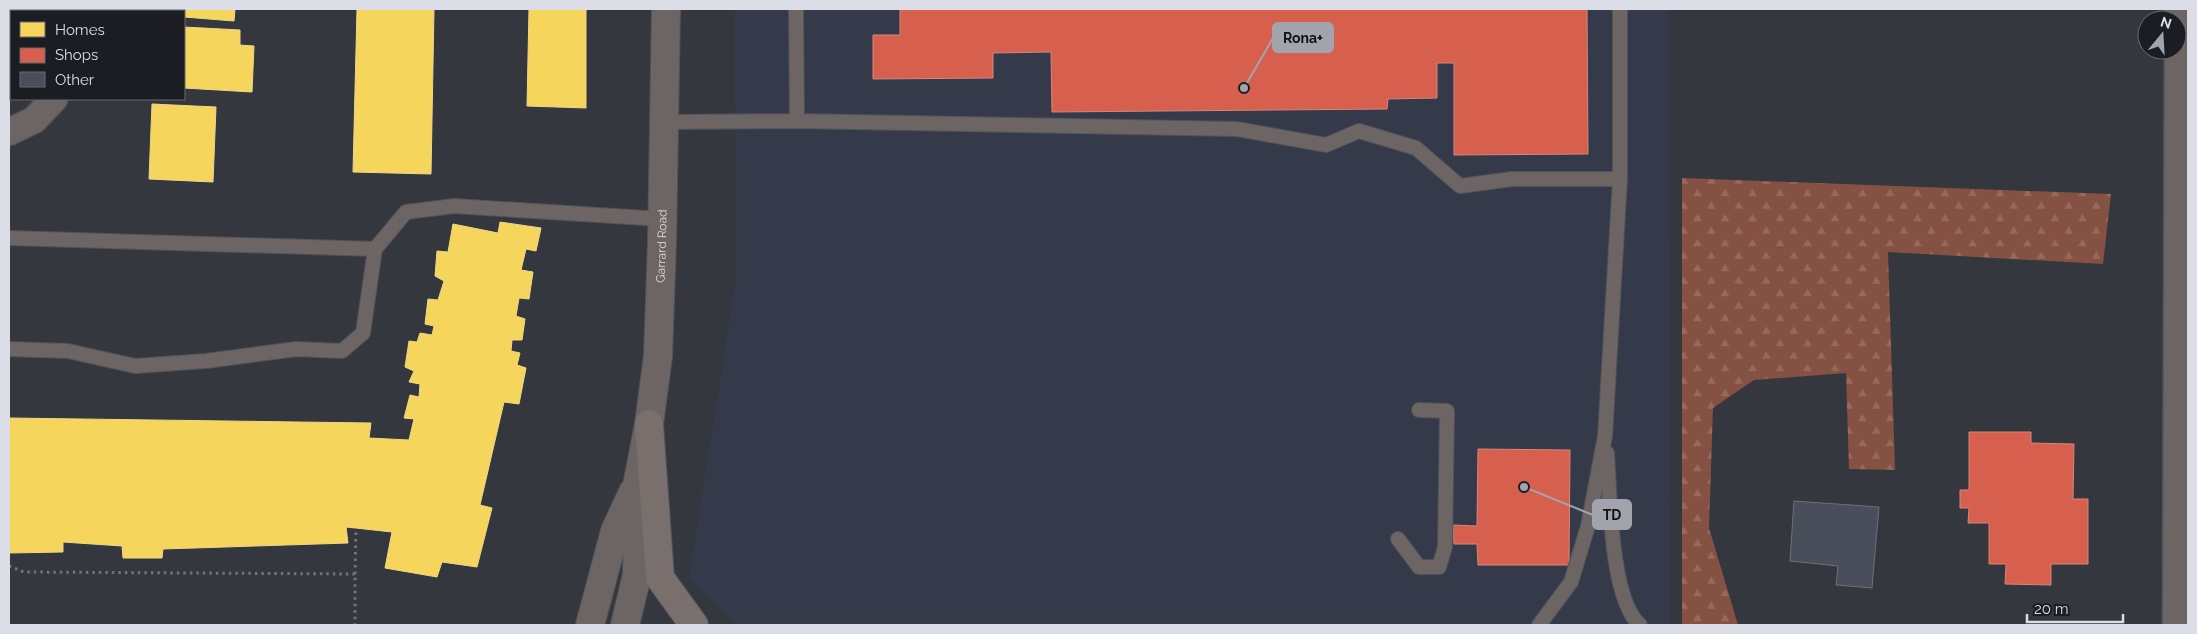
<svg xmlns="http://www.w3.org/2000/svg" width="2197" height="634" font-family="Raleway,sans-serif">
<defs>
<pattern id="forest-firs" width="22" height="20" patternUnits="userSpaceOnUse" patternTransform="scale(1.25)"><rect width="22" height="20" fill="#845142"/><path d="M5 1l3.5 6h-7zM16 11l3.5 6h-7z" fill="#956a5d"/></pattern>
</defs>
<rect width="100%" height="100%" fill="#35373e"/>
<path fill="#353a4b" d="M734 9H1668L1671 625H736L689 578 736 279Z"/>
<path fill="url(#forest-firs)" d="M1682 178 2111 194 2103 264 1888 252 1895 470 1849 469 1846 373 1754 380 1713 408 1709 528 1738 625H1682Z"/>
<path fill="#f6d55c" stroke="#eed886" d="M9 9H11L10 64H9Z
M144 9H235L234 21 184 17V11H144Z
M357 9H434L431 174 353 172Z
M529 9H586V108L527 106Z
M184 27 240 30V45L254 46 252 92 184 88Z
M152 104 216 107 213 182 149 179Z
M500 222 541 228 536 251 526 249 521 270 533 272 529 299 519 298 516 316 525 319 522 340H512L511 351 520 353 517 365 526 368 519 404 504 402 480 505 492 508 477 567 442 562 437 577 385 568 392 532 346 527 348 543 163 549 162 558H123L122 546 63 542V552L9 553V418L371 423 369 438 409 440 414 419 404 418 410 395 419 397 420 384 409 382 414 371 405 367 409 341 417 342 420 333 432 335 434 326 425 324 428 299 438 300 444 281 435 276 437 251 448 252 453 224 498 233Z"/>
<path fill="#d6604d" stroke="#d8867b" d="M900 9H1587L1588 154 1454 155V63H1437V98L1388 99 1387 109 1052 112 1051 52 993 53V78L873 79V35H900Z
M1969 432H2031V443L2074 444 2073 499H2088V564H2051V585L2005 584 2006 564H1989V523H1968L1969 508H1960V490H1969Z
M1478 449 1570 450 1569 565H1478L1477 544H1454L1453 525 1477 526Z"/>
<path fill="#4a4d5a" stroke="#6e7076" d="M1794 501 1879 507 1872 588 1836 585 1838 566 1790 561Z"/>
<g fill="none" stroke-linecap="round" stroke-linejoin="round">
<g stroke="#505358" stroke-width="16">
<path id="service" d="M796 9 797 121
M664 122 797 121 1237 129 1326 145 1359 131 1416 148 1460 186 1512 179H1620
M9 238 375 249
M9 349 68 351 135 366 206 361 296 349 342 351 363 333 375 249 406 212 454 206 662 219
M1607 453C1610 493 1610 600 1640 625
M1398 539 1419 567H1439L1445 547 1447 411 1419 410
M1539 625 1571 582 1588 526 1605 436 1620 179V9"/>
</g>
<g stroke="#505358" stroke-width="29">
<path id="minor" d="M63 11V9
M9 132 34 120 54 99
M2176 625 2178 9"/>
</g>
<g stroke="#505358" stroke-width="30">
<g id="tertiary">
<path d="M590 625 615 531 633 492"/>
<path id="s1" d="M625 625 637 575 638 481 649 424 658 356 662 242 666 9"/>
</g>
</g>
<g stroke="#505358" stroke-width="30">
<path id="secondary" d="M649 424 660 578 694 625"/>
</g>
<path stroke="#767272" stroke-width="3" stroke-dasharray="2.5 4" stroke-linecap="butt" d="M9 566 24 572 355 574V625
M355 574 356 528"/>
<use href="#service" stroke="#6c6563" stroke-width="14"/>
<use href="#minor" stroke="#6c6563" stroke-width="26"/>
<use href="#tertiary" stroke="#6c6563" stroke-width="28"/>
<use href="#secondary" stroke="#796f6d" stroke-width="28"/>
</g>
<g text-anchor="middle" stroke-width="5" stroke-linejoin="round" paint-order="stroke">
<g font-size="12" fill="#dbdee7" stroke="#1b1d23">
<text dy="4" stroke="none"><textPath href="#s1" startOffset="382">Garrard Road</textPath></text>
</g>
</g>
<path fill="none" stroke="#a1a4ac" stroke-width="2" d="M1244 88L1273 38M1524 487L1593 515"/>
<g fill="#a1a4ac" stroke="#1b1d23" stroke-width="2">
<circle cx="1244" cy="88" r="5"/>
<circle cx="1524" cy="487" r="5"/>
</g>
<g fill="#a1a4ac" stroke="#a1a4ac" stroke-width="2">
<rect x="1273" y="23" width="60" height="29" rx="5"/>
<rect x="1593" y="500" width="38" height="29" rx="5"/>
</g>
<g font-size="14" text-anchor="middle" font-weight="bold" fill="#111">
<text x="1303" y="43">Rona+</text>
<text x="1612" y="520">TD</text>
</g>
<rect width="2197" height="634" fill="none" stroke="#dbdee7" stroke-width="20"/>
<rect x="10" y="10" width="175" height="90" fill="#1b1d23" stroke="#686a71"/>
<rect x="20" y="22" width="25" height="15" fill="#f6d55c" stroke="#686a71"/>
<text x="55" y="35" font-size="15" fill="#dbdee7">Homes</text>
<rect x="20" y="48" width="25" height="15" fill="#d6604d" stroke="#686a71"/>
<text x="55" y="60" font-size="15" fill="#dbdee7">Shops</text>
<rect x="20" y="72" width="25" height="15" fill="#4a4d5a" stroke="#686a71"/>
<text x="55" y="85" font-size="15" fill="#dbdee7">Other</text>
<g transform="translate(2162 35) rotate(18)"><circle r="24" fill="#1b1d23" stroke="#686a71"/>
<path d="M0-4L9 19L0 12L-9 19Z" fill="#a1a4ac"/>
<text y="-8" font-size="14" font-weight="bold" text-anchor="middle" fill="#dbdee7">N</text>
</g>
<path d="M2027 614v8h96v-8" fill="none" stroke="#dbdee7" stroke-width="2.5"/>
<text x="2034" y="614" font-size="15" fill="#dbdee7" stroke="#1b1d23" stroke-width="4" paint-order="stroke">20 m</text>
</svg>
